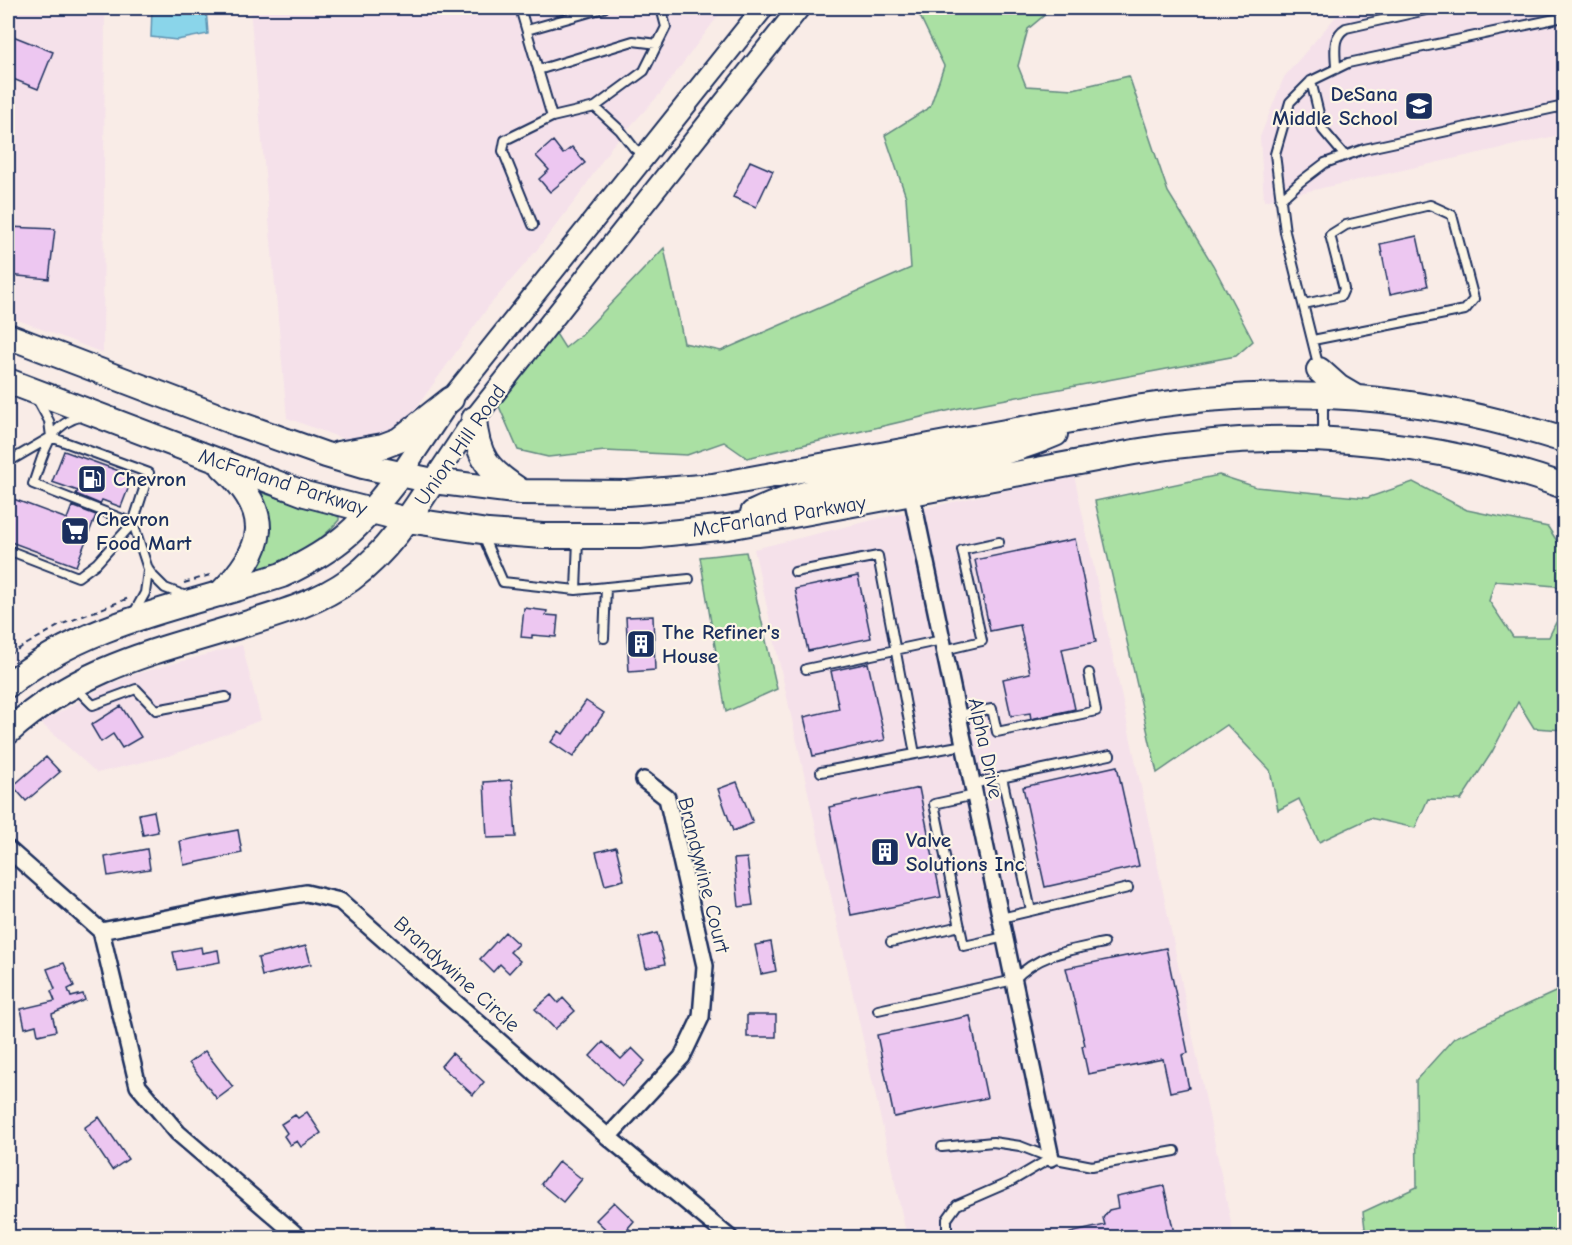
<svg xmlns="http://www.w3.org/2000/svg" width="1572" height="1245" font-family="'Comic Neue',sans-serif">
<rect width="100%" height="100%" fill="#f9ece7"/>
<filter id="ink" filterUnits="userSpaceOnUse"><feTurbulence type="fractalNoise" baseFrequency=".0167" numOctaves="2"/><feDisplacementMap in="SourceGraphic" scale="12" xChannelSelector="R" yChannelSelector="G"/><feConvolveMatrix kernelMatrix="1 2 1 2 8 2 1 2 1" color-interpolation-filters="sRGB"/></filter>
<g filter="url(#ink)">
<path fill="#f5e1ea" d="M8 8H105L103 353 8 316Z
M250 8H724L660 94 612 146 578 197 536 251 489 306 409 418 381 439 349 441 287 418Z
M1350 8H1564V134L1264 201 1260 137 1284 77 1338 14Z
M1074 475 1152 838 1234 1237H907L754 549 877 519Z
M242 645 261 720 172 755 97 773 41 723 107 685 139 673Z"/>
<path fill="#aae0a3" stroke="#628880" stroke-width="1.5" d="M918 8H1053L1028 29 1018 66 1026 86 1073 89 1129 76 1168 192 1213 265 1253 341 1236 356 964 407 747 458 724 442 687 455 605 451 548 457 518 450 498 404 555 332 565 348 581 335 664 248 684 343 721 351 911 268 906 197 885 135 930 107 944 66 918 12Z
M1219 475 1256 487 1367 498 1413 482 1467 510 1548 527 1564 552V591L1555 586 1495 581 1489 601 1513 637H1549L1560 614H1564V730L1534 728 1518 702 1492 752 1461 800 1428 799 1415 828 1370 818 1319 842 1299 799 1278 810 1270 770 1227 725 1157 773 1095 501Z
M259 492 335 515 339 517V520C322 541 284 567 256 570L255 568Z
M746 552 777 689 726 712 700 557Z
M1564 988V1237H1366L1363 1212 1417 1187 1416 1080 1454 1038Z"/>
<path fill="#8ad5ea" stroke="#5e93b2" stroke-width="1.5" d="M152 8H206L208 34 177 40 151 37Z"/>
<path fill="#edc7f1" stroke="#1b2f5e" stroke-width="1.5" d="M8 34 53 52 38 89 8 77Z
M553 141 563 154 572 147 585 163 550 192 539 179 549 170 536 156Z
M750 161 773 171 756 207 733 197Z
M8 227 55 229 49 279 8 275Z
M1417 236 1428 286 1390 294 1380 244Z
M64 451 133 476 121 507 102 500 100 504 76 494 78 491 52 482Z
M8 497 67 519 72 506 96 515 76 566 8 541Z
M1075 539 1096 642 1062 649 1075 709 1031 719 1030 713 1011 716 1003 679 1030 673 1020 625 990 631 975 560Z
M858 576 871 638 808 651 795 589Z
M524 608 547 611 546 615 558 616 556 637 532 635V638L521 637Z
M653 616 655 670 629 672 626 617Z
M868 663 885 740 813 756 804 717 839 709 831 671Z
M586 701 604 713 573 757 551 742 559 731 563 734Z
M121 706 141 737 122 748 113 734 101 742 91 725Z
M46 757 60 772 26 801 13 786Z
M1117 766 1139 866 1045 887 1023 787Z
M512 780 516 837 487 838 484 782Z
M737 782 753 823 733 831 718 789Z
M919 788 941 897 851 915 829 807Z
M154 811 158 832 143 835 139 814Z
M238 830 242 853 184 865 180 841Z
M616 847 624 880 605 885 596 852Z
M147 849 150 869 108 876 105 857Z
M747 858 753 905 739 907 734 859Z
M505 932 518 944 510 952 520 961 509 973 500 964 493 972 480 959Z
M657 933 665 964 646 968 639 938Z
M771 942 776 971 761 974 755 945Z
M306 946 311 964 262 976 258 958Z
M201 947 202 953 218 950 220 962 177 970 173 952Z
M1166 948 1188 1053 1182 1055 1189 1088 1170 1092 1163 1059 1088 1074 1082 1046 1085 1045 1066 968Z
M64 963 74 986 68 989 71 997 83 994 85 1000 52 1014 56 1031 38 1035 36 1025 25 1028 21 1009 55 1001 51 991 55 989 47 969Z
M551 995 558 1003 563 998 575 1011 555 1029 535 1009Z
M747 1015H776V1037H747Z
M970 1016 987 1098 894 1117 877 1035Z
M603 1042 621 1059 632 1048 645 1061 622 1086 590 1056Z
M205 1051 233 1087 217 1099 189 1063Z
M452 1053 484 1082 473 1095 441 1066Z
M307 1112 321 1133 301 1147 297 1141 290 1145 284 1136 287 1133 281 1124 295 1115 298 1118Z
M99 1117 128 1159 112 1170 84 1128Z
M559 1161 582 1179 563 1202 541 1184Z
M1164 1186 1175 1238H1070V1233L1105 1225 1103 1218 1109 1210 1118 1208 1116 1196Z
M614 1202 634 1221 628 1228 638 1238H615L596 1220Z"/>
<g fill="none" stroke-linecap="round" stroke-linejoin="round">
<g stroke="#1b2f5e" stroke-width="12">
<path id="service" d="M520 8 552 117 595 107 620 130 634 148 644 155
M527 30 604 8
M1336 69C1336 53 1331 37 1346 28L1435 8
M538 70 633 41 658 44
M1311 81 1323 130 1345 156
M595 107 644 71 666 27 661 8
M1280 200 1300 182 1325 163 1364 149 1564 106
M533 225 503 151 505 140 552 117
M1304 304 1341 296 1344 289 1330 235 1346 225 1430 205 1452 215 1474 299 1465 310 1313 340
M1319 368 1285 232 1275 154 1290 102 1311 81 1348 63 1564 17
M37 399 49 421 51 437
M51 437 149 473 133 523 148 569 153 576 165 588 186 596
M1323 437V398
M8 462 51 437
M482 534 503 582 576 590 689 579
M8 550 78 577 97 563 133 523 33 484C44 454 47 424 83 416
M795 572 878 556 915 754 964 745
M576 590 578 540
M134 613 145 593 148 571
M604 638 606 587
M944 650 982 641 962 550 999 542
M806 669 942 640
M76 688 93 705 136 689 156 710 226 697
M958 715 992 709 997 732 1096 711 1089 673
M821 772 915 754
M1002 777 1031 911
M972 784 1110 755
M975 795 934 804 964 946 1005 937
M1001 918 1128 888
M891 942 960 926
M878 1010 1014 980C1038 954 1070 950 1104 943
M942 1147 993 1142 1020 1146 1051 1158 1092 1166 1175 1151
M947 1238V1219L957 1205 1010 1182 1051 1158"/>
</g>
<g stroke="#1b2f5e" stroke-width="20">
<path id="minor" d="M910 487 1051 1158
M8 849 101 931 138 1086 178 1133 300 1238
M101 931 238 904 306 893 340 901 608 1137 730 1238
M608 1137 682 1057 701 1017 705 966 667 798 644 780"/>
</g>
<g stroke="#1b2f5e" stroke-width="24">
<path id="tertiary" d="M400 475 451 399 763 8
M433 481 474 419 799 8"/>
</g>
<g stroke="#1b2f5e" stroke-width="28">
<path id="primary" d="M8 336 236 423 326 455 363 466 433 481 521 492 627 493 713 486 1142 407C1293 384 1419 394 1564 440
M1319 370 1338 387 1355 397
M8 381 305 494 407 520 488 532 543 536H640L728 527 1134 452C1280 427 1425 437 1564 486
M474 419C477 457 488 470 519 490
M338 454 383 446 399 440 451 399
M753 513C789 496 825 488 863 481 928 469 995 460 1055 434
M220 594C266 548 274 514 223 467
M8 685C86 621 188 606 282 575 341 547 361 526 400 475
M8 732C78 670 142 655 229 629 271 616 315 605 351 579 386 553 410 517 433 481"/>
</g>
<path stroke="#1b2f5e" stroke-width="2" stroke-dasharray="6 4.5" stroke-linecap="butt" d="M184 583 213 574
M8 655 60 625 129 598"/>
<use href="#service" stroke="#fcf5e5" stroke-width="8"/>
<use href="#minor" stroke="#fcf5e5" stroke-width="15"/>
<use href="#tertiary" stroke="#fcf5e5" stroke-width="20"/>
<use href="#primary" stroke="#fcf5e5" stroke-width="24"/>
</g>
</g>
<defs>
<g id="school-square" transform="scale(1.5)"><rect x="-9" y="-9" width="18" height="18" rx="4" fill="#1b2f5e" stroke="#fcf5e5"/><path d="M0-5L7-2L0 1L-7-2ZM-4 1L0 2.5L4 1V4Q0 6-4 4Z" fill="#fff"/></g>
<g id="fuel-square" transform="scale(1.5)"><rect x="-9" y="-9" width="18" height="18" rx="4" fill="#1b2f5e" stroke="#fcf5e5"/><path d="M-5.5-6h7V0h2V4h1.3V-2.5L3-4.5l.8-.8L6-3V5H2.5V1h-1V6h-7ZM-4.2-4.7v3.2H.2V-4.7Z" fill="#fff"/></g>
<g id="supermarket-square" transform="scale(1.5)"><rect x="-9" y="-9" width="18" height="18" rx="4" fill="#1b2f5e" stroke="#fcf5e5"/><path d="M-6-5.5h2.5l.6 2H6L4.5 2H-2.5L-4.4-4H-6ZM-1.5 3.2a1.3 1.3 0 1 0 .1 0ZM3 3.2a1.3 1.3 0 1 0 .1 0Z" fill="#fff"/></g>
<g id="building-square" transform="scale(1.5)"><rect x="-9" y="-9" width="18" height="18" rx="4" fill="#1b2f5e" stroke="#fcf5e5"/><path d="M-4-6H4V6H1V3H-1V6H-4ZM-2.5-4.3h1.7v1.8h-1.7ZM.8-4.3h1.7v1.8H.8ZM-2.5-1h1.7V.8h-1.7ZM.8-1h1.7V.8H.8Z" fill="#fff"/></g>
</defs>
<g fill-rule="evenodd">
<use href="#school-square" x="1419" y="106"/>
<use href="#fuel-square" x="92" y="479"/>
<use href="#supermarket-square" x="75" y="531"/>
<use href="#building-square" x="641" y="644"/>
<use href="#building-square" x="885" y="852"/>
</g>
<g text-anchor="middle" stroke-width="4.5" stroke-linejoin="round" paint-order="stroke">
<g font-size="21" font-weight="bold" fill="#1b2f5e" stroke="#fcf5e5" text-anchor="start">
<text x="1398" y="101" text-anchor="end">DeSana<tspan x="1398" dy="24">Middle School</tspan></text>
<text x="113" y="486">Chevron</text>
<text x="96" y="526">Chevron<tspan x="96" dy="24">Food Mart</tspan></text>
<text x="662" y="639">The Refiner's<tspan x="662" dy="24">House</tspan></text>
<text x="906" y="847">Valve<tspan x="906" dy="24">Solutions Inc</tspan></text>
</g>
<g font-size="21" fill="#1b2f5e" stroke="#fcf5e5">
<text transform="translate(460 445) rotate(-55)" y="7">Union Hill Road</text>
<text transform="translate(283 482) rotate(18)" y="7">McFarland Parkway</text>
<text transform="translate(779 516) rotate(-9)" y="7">McFarland Parkway</text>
<text transform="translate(986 748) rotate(78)" y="7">Alpha Drive</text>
<text transform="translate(704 875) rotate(76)" y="7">Brandywine Court</text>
<text transform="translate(457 974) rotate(42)" y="7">Brandywine Circle</text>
</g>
</g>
<rect width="1572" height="1245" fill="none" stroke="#fcf5e5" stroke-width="30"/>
<rect x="15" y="15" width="1542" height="1215" fill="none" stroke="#1b2f5e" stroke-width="2" filter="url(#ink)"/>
</svg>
